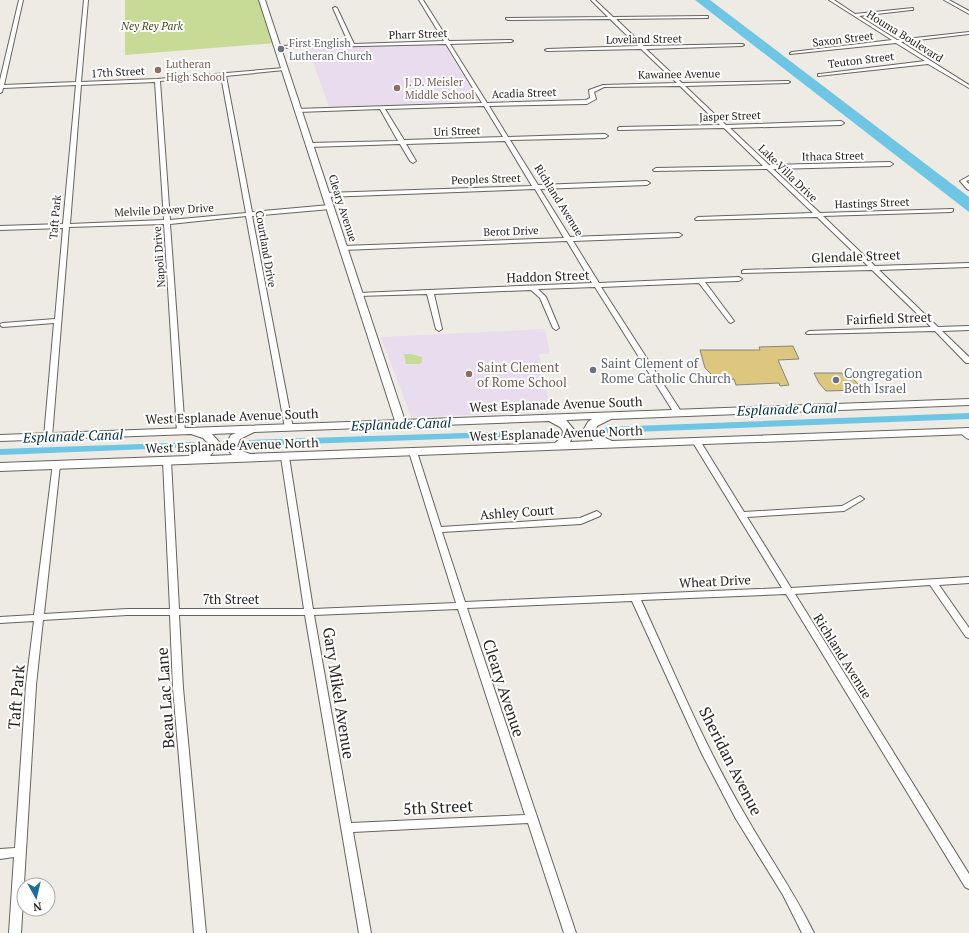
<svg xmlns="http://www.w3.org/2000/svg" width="969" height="933" font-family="'PT Serif',serif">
<rect width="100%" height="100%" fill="#eeebe5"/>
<path fill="#eadcef" d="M444 44 480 103 329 107 308 48Z
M545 329 550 354H539L551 412 411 417 381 337Z"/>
<path fill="#c8db96" d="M125 0H262L276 43 125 55Z
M404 354H411L422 357V362L419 364H406Z"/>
<path fill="#6fc6e4" d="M695 0H710L969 197V212Z"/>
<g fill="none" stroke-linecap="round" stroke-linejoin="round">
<path fill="#6fc6e4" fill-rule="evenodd" d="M969 413V419L607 433 602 430 607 427Z
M553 430 556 431 558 433 556 435 250 446 245 443 250 440Z
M196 442 201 445 199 447 0 455V449Z"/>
</g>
<path fill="#ddc77f" stroke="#87857f" d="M793 346 799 359 778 360 789 385 780 386 779 383 736 385 734 379 725 380 723 376H713L705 368 700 350H760L759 347Z
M814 373H842L844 377 851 376 863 390 826 391 819 383Z"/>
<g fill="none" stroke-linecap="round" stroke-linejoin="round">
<g stroke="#66645e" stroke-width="2">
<path id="minor" d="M19 0H23L4 85 76 82 84 0H88L81 82 157 79 284 68 286 69 284 70 226 76 252 212 330 205 333 207 330 209 252 216 293 428 292 430H286L285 428 246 216 170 224 185 432 181 434 177 432 164 224 69 227 52 437 48 439 44 437 54 323 3 327 1 326 0 324 3 323 55 319 63 228 0 230V226L63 224 76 85 3 88 2 92 0 93V80ZM221 76 246 213 170 220 160 81ZM155 82 164 220 70 224 81 85Z
M419 0H423L449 41 511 40 513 41 511 42 450 44 487 103 586 100 590 98 589 90 603 85 677 83 641 49 547 51 545 50 547 49 638 46 610 19 508 20 506 19V18L608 17 591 0H595L613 17 708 16V18H706L616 19 644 46 742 44 744 45 742 46 646 49 682 83 788 81 790 82 788 83 685 86 726 125 841 121 844 123 841 125 730 128 769 165 890 162 893 164 890 166 773 169 820 213 953 209V211L951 212 823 216 875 266 969 263V267L879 270 938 327 969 326V330L942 331 969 357V363H966L935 331 807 334 806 333 809 331 931 327 872 270 742 273V271L744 270 868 266 817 217 696 220 695 219 698 217 813 213 767 169 654 171 653 170 656 168 763 166 724 128 618 130V128L620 127 720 125 680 86 604 87 594 92 596 99 587 104 489 106 508 137 605 134 608 136 605 138 510 140 538 185 647 181 650 183 647 185 540 189 570 237 679 233 682 235 679 237 573 241 599 283 739 277 742 279 739 281 705 282 734 321 731 323 729 322 699 283 601 287 682 413 681 415H678L674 413 595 287 538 289 546 297 559 328 556 330 553 328 540 298 531 290 434 294 442 329 439 331 436 329 427 294 357 296 356 295 359 293 592 283 567 241 343 250 340 248 343 246 564 238 535 189 326 197 323 195 326 193 532 186 505 141 406 144 416 161 413 163 410 161 400 144 309 147 306 145 309 143 398 141 380 109 298 112 296 111V109L482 103 446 44 277 48 275 47 277 46 349 44 333 8 335 7 337 8 354 44 444 41ZM484 106 503 137 404 140 385 109Z
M829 0H834L855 14 913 8V10H911L859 16 897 40 969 32V34L901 42 969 85V88L928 64 818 76V74H820L925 61 896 43 790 54V53L792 52 892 40Z
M944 0H949L969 11V14Z
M969 176V180L966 181 969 184V190L967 189 960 181Z
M960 429H966L969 433V439C965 438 962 434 959 431Z
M693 439H699L744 512 842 506 860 496 864 499 844 511 747 517 791 588 969 577V583L939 585 969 628V638L966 637 930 585 795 594 969 874V889L965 887 786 594 641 600C674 672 704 745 744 813 767 854 793 890 814 933H802L783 895 736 819 702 754 632 601 467 608 576 933H564L528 823 353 832 371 933H359L305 615H179L183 688 206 933H194L173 688 170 615H127L43 620 36 685 21 933H9L14 857 0 859V849L15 848 26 685 34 621 0 623V617L34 615 53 463H59L60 465 44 614 127 609H170L163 461 167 459 171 461 179 609H304L281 457 285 455 289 457 313 609 456 603 409 452 413 450 417 452 441 527 580 518 597 511 601 514 600 516 581 524 442 532 465 602 782 588 692 441ZM458 609 525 815 351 823 314 615Z"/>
</g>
<g stroke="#66645e" stroke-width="2">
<path id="tertiary" d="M259 0H265L406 424 405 426 401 427 396 424Z"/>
</g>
<g stroke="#66645e" stroke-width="2">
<path id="secondary" d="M969 399V405L611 419 597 426 596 429 601 436 612 441 969 428V434L0 471V463L188 456 200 452 208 443 203 438 191 434 0 441V435ZM592 419 588 422 584 429 593 441 570 442 575 431 566 420ZM549 421 560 427 563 431 562 437 555 443 250 454 242 451 237 446 240 439 254 432ZM236 433 231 435 225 446 232 455 210 456 220 443 212 434Z"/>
</g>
<use href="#minor" fill="#fff" fill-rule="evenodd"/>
<use href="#tertiary" fill="#fff" fill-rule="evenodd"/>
<use href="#secondary" fill="#fff" fill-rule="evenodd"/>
</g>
<g fill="#6b7280" stroke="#fff" stroke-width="1.5">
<circle cx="281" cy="49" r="4"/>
<circle cx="593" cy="370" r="4"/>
<circle cx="836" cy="380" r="4"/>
</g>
<g fill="#8d6e63" stroke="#fff" stroke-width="1.5">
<circle cx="158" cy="70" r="4"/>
<circle cx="397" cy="88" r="4"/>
<circle cx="469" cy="374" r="4"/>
</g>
<g text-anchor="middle" stroke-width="4" stroke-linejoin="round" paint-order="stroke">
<g font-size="11" font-style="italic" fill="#434f1c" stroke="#fff">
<text x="152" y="30">Ney Rey Park</text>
</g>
<g font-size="11" fill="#262522" stroke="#fff">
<text transform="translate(418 34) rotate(-2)" y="4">Pharr Street</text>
<text transform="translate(905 36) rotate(32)" y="4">Houma Boulevard</text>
<text transform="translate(644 39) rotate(-1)" y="4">Loveland Street</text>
<text transform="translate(843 39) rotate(-7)" y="4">Saxon Street</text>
<text transform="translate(861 60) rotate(-7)" y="4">Teuton Street</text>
<text transform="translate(118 72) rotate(-3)" y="4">17th Street</text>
<text transform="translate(679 74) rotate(-1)" y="4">Kawanee Avenue</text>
<text transform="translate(524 93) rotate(-2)" y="4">Acadia Street</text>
<text transform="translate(730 116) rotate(-2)" y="4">Jasper Street</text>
<text transform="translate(457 131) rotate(-2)" y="4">Uri Street</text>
<text transform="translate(833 156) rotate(-1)" y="4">Ithaca Street</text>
<text transform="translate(788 173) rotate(44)" y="4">Lake Villa Drive</text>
<text transform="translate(486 179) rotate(-2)" y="4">Peoples Street</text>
<text transform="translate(559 200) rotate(58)" y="4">Richland Avenue</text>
<text transform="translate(872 203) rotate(-2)" y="4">Hastings Street</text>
<text transform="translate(343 208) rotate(72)" y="4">Cleary Avenue</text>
<text transform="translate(164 210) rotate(-3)" y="4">Melvile Dewey Drive</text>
<text transform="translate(55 217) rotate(-85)" y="4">Taft Park</text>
<text transform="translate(511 231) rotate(-2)" y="4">Berot Drive</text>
<text transform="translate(266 249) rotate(80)" y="4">Courtland Drive</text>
<text transform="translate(159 257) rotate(-94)" y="4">Napoli Drive</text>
</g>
<g font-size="11" fill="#5b616d" stroke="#fff" text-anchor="start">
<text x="289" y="47">First English<tspan x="289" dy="13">Lutheran Church</tspan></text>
</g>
<g font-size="11" fill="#785e54" stroke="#fff" text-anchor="start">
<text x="166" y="68">Lutheran<tspan x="166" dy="13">High School</tspan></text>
<text x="405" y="86">J. D. Meisler<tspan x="405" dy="13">Middle School</tspan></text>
</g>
<g font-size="13" fill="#262522" stroke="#fff">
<text transform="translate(856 256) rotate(-2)" y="5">Glendale Street</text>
<text transform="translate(548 276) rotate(-2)" y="5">Haddon Street</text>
<text transform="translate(889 318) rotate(-2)" y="5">Fairfield Street</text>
<text transform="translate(556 404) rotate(-2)" y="5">West Esplanade Avenue South</text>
<text transform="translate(232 416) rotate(-2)" y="5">West Esplanade Avenue South</text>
<text transform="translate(556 433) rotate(-2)" y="5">West Esplanade Avenue North</text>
<text transform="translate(232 445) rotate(-2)" y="5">West Esplanade Avenue North</text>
<text transform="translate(517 512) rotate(-4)" y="5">Ashley Court</text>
<text transform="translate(715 581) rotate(-3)" y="5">Wheat Drive</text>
<text x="231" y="604">7th Street</text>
<text transform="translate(843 656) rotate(58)" y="5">Richland Avenue</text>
</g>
<g font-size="13" fill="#5b616d" stroke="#fff" text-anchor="start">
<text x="601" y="368">Saint Clement of<tspan x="601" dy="15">Rome Catholic Church</tspan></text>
<text x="844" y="378">Congregation<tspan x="844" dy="15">Beth Israel</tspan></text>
</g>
<g font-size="13" fill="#785e54" stroke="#fff" text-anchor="start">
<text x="477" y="372">Saint Clement<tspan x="477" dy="15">of Rome School</tspan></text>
</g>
<g font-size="14" font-style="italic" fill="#042f3c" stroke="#fff">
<text transform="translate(787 409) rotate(-2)" y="5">Esplanade Canal</text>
<text transform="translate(401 424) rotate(-2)" y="5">Esplanade Canal</text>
<text transform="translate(73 436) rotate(-2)" y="5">Esplanade Canal</text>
</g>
<g font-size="16" fill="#262522" stroke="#fff">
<text transform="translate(504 688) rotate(72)" y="6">Cleary Avenue</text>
<text transform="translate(339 693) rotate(81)" y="6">Gary Mikel Avenue</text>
<text transform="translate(16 697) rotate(-85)" y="6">Taft Park</text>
<text transform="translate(165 698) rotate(-94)" y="6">Beau Lac Lane</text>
<text transform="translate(731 761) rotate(63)" y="6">Sheridan Avenue</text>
<text transform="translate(438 807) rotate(-3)" y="6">5th Street</text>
</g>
</g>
<g transform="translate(36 897) rotate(172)"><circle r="19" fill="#ffffff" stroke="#a8a8a7"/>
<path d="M0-3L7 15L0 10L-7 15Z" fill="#1f699c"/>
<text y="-6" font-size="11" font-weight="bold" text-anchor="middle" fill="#262522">N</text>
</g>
</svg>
